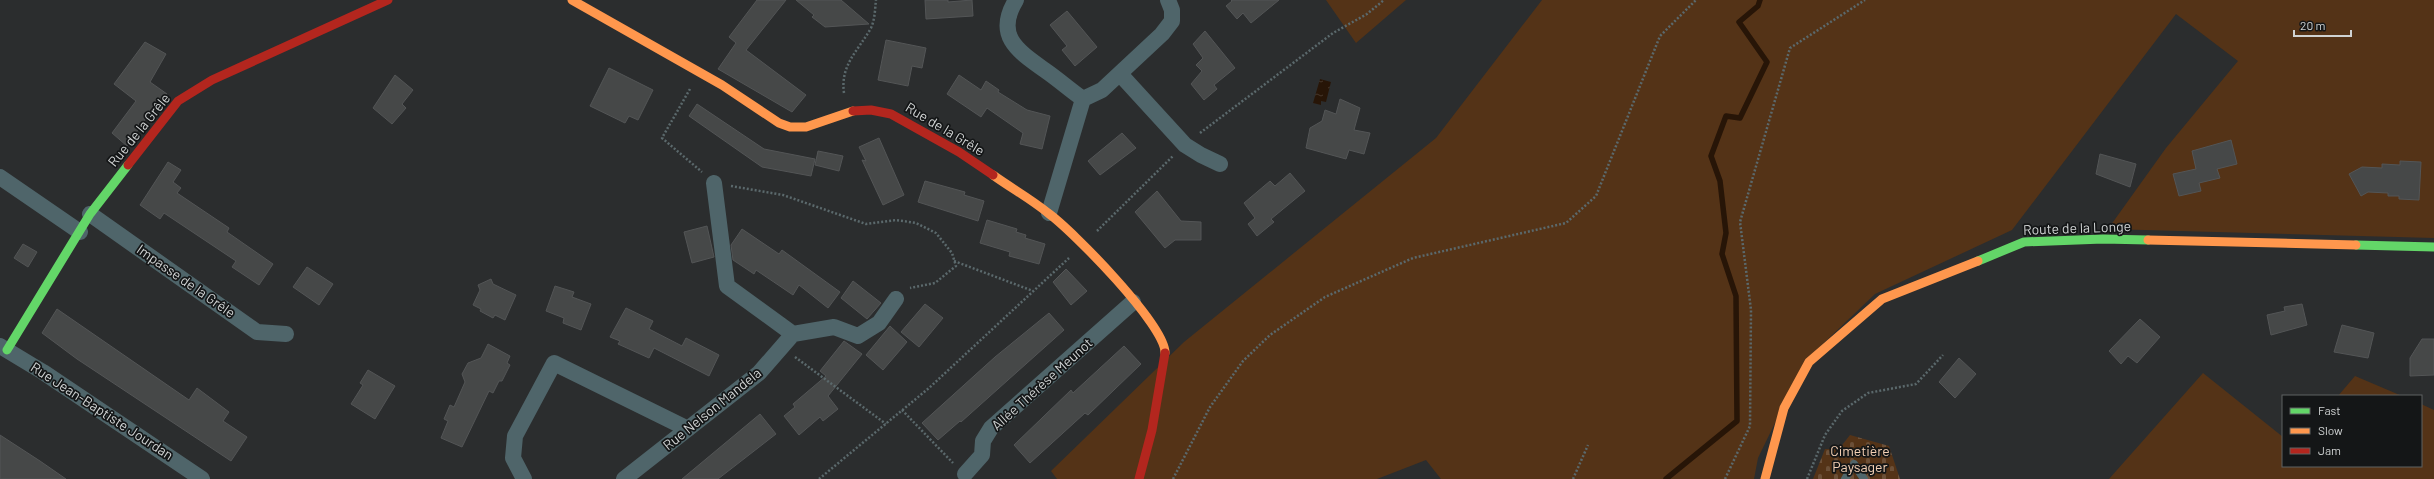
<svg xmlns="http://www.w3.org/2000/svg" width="2434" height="479" font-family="Barlow,sans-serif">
<defs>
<pattern id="cemetery-stones" width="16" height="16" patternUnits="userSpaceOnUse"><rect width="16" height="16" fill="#543317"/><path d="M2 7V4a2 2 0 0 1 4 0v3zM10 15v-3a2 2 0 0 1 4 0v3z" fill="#6c5038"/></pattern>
<pattern id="water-ripples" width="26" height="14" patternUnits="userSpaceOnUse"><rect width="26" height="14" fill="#271507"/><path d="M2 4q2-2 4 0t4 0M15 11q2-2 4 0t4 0" fill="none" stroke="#45362a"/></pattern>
</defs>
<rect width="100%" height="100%" fill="#2b2d2e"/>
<path fill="#543317" d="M1326 0H1406L1356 43Z
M1542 0H2434V238L2108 229 2166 148 2238 61 2176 14 2012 230 1875 294 1805 361 1758 458 1754 479H1441L1426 460 1377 479H1057L1051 471 1184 342 1436 138Z
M2203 373 2283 437V466H2421V404L2434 410V479H2109Z
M2355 376 2402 396H2338Z"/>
<path fill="url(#cemetery-stones)" d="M1850 435 1889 446 1900 479H1813L1825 449H1839Z"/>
<path fill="url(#water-ripples)" d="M1320 79 1331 82 1326 102 1321 101V105L1313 103Z"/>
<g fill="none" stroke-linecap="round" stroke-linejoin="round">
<path stroke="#271507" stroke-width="5.5" d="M1666 479 1737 421 1736 296 1722 254 1726 233 1720 181 1711 156 1726 116 1740 118 1767 62 1739 22 1758 6 1760 0"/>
</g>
<path fill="#464848" stroke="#535556" d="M757 0H786L746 50 806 95 792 112 718 69 736 43 729 37Z
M796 0H841L869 24 825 27 812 17 814 15Z
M925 0H948V2L972 0 973 16 926 19Z
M1231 0H1279L1251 23 1243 13 1237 19 1226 6 1232 1Z
M1067 11 1097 47 1075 66 1062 50 1067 46 1050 25Z
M1205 31 1235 68 1214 85 1217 89 1204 100 1191 84 1202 71 1196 65 1203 58 1193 44Z
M886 40 926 48 922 68 912 66 908 86 878 80Z
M145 42 166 54 150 82 167 94 152 114 150 112 127 146 112 133 136 101 114 84Z
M609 68 653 90 638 120 629 116 625 123 590 106Z
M395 75 413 90 402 104 406 108 392 124 373 108Z
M959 75 981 90 986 81 999 90 998 92 1027 110 1050 116 1042 149 1020 144 1023 133 987 108 981 117 947 94Z
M1340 99 1360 108 1354 130 1370 133 1364 154 1349 150 1346 159 1306 148 1310 128 1322 121 1325 110 1336 114Z
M697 104 764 149 815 159 811 176 762 167 689 116Z
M1122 133 1136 148 1100 175 1088 161Z
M879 138 904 195 883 205 862 160 866 161 859 147Z
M2231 140 2237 164 2217 169 2220 178 2199 183 2201 191 2179 196 2173 174 2196 169 2192 151Z
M818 151 843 156 839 171 815 165Z
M2100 154 2136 164 2130 187 2096 174Z
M2400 161 2421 162 2419 200 2399 199V196H2388V193L2368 192 2361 196 2349 174 2362 167 2382 168V164L2400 165Z
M168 162 181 170 173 182 181 188 177 193 229 228 227 232 273 264 259 285 232 267 236 261 164 213 160 219 140 205Z
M1290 173 1305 191 1271 219 1274 222 1257 236 1248 224 1255 218 1244 203 1270 181 1275 186Z
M925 181 965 192 964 195 984 201 978 221 918 202Z
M1157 191 1181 221 1201 222V240H1175L1165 248 1135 212Z
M987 220 1017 229 1016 232 1026 235 1025 238 1045 244 1039 264 1009 256 1010 252 980 243Z
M707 226 714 257 692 263 684 232Z
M742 229 779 254 782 250 840 292 828 308 799 285 793 295 756 270 754 274 733 260 731 245Z
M23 244 37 252 28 267 14 258Z
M307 267 333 284 319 305 293 287Z
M1066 269 1087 291 1071 305 1053 282Z
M491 279 493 284 516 295 505 320 495 315 493 318 480 311 481 309 473 305 480 290 478 285Z
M853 281 881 303 867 319 841 298Z
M555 286 574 292 572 297 591 304 581 330 563 323 564 318 546 311Z
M925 304 943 318 919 347 901 332Z
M2302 304 2307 325 2271 335 2267 315 2285 311 2284 307Z
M626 308 653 321 649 329 682 346 686 338 719 355 709 376 654 348 649 358 618 344 620 341 610 337Z
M57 309 189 400 197 388 229 412 223 421 247 437 231 461 77 359 42 333Z
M1049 313 1064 330 961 422 960 421 938 440 922 423 995 357Z
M2140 319 2160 337 2137 363 2128 356 2121 364 2109 351Z
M2342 325 2374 333 2368 358 2334 352Z
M890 326 907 342 883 370 866 355Z
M2422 339H2434V375L2410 376V358Z
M844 341 862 354 828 396 838 409 823 421 820 417 799 435 784 416 795 407 793 404 826 376 820 371Z
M488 344 510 356 507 363 510 365 502 381H499L493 393 489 391 462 447 441 438 448 421 444 419 450 405 454 407 465 382 462 374 468 363 481 358Z
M1124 346 1141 364 1088 415 1085 413 1030 463 1014 445 1071 390 1073 393Z
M1959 358 1976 374 1955 398 1939 382Z
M368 370 395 386 375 419 351 404 363 385 360 383Z
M760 414 776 434 718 479H682Z
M0 435 40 461 66 479H0Z"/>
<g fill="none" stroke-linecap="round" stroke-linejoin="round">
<path stroke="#5b696c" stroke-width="2.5" stroke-dasharray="2 2" stroke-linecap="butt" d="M690 89 662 138 702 172
M844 93C840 65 858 51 871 28 875 19 875 9 876 0
M1200 133 1333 33 1367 14 1384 0
M731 186 783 195 866 224 896 220 916 223 936 233 952 253 956 266 935 283 910 288
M1097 231 1173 156
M954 261 1033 291
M795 357 886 424
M902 410 953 463
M819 479 929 388 1069 258
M1173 479 1210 407 1243 361 1270 335 1325 297 1413 258 1566 223 1596 196 1660 36 1696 0
M1573 479 1588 445
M1725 479 1750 426 1751 310 1740 222 1790 48 1865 0
M1807 479 1825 435 1842 411 1868 393 1916 384 1943 355"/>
<path stroke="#4f656a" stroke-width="8" d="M1845 479 1854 464 1864 479"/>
<path stroke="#4f656a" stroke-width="16" d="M1016 0C994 36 1018 51 1046 71 1059 80 1070 90 1083 99
M1120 74 1185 145 1201 155 1220 164
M0 177 80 232
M714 183 727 286 793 334
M1049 213 1083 99 1102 90 1162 34 1172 21V10L1168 0
M90 214 257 332 286 334
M0 346 43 372 202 479
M965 474 982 455 983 441 991 428 1133 302
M524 479 513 458 515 436 554 363 688 429
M624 479 759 373 793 334 834 327 858 336 879 323 896 299"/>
<path stroke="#63d668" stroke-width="9" d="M2356 245 2434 247
M1978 261 2024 242 2103 239 2148 240
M7 350 90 214 128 165"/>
<path stroke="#ff974d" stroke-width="9" d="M572 0 722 85 779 123 790 127H806L853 111
M993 175C1011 188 1031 199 1048 213 1073 231 1166 326 1165 353
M2148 240 2356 245
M1765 479 1784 408 1809 362 1882 299 1978 261"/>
<path stroke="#b3261e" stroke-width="9" d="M853 111 871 110 891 114 959 152 993 175
M128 165 178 101 212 80 388 0
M1139 479 1152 430 1165 353"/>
</g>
<g text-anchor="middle" stroke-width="3.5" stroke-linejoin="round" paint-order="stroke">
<g font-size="14" fill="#d0d3d3" stroke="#141617">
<text transform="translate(945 129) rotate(31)" y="5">Rue de la Grêle</text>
<text transform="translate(139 130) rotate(-51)" y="5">Rue de la Grêle</text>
<text transform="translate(2077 228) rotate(-2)" y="5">Route de la Longe</text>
<text transform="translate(186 281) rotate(35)" y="5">Impasse de la Grêle</text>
<text transform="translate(1042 384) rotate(-42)" y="5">Allée Thérèse Meunot</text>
<text transform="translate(712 409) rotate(-39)" y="5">Rue Nelson Mandela</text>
<text transform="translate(102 411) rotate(33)" y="5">Rue Jean-Baptiste Jourdan</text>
</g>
<g font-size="14" fill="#f5d1b5" stroke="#141617">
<text x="1860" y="456">Cimetière<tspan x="1860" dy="16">Paysager</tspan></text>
</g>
</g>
<rect x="2282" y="395" width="140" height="72" fill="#141617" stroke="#5f6262"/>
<rect x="2290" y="408" width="20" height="6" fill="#63d668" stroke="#5f6262"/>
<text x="2318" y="415" font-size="12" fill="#d0d3d3">Fast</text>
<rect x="2290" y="428" width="20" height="6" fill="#ff974d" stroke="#5f6262"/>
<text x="2318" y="435" font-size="12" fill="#d0d3d3">Slow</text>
<rect x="2290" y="448" width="20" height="6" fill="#b3261e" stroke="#5f6262"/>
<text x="2318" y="455" font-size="12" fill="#d0d3d3">Jam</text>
<path d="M2294 30v6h57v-6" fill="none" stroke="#d0d3d3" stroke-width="2"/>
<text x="2300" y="30" font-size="12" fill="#d0d3d3" stroke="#141617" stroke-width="3" paint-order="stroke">20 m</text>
</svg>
